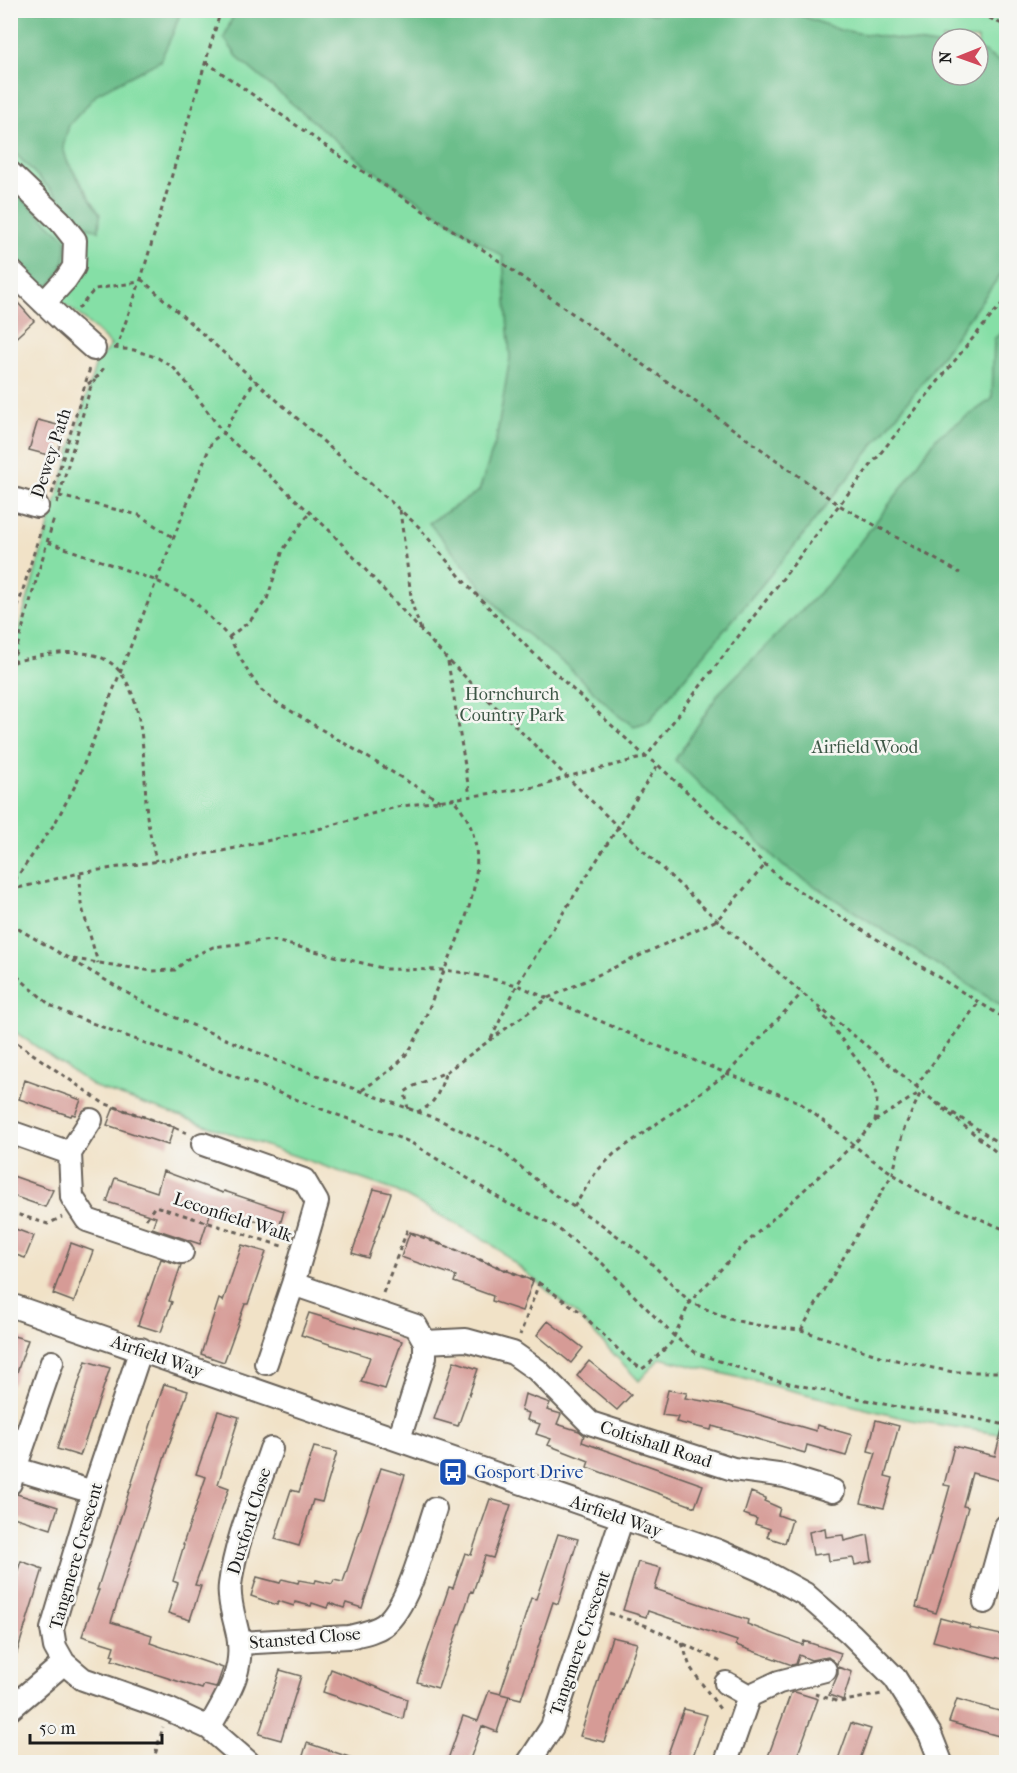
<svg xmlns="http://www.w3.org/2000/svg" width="1017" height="1773" font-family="'IM FELL French Canon',serif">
<rect width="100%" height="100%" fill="#f6f6f2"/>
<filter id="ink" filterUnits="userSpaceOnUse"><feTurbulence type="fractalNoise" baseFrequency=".0167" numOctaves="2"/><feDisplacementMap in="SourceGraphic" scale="12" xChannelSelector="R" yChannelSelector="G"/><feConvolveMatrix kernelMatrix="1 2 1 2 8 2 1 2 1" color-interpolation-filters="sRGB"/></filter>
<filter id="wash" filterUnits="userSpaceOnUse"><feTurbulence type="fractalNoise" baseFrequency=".008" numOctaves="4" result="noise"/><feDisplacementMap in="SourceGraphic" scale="24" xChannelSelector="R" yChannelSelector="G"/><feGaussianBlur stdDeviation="1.35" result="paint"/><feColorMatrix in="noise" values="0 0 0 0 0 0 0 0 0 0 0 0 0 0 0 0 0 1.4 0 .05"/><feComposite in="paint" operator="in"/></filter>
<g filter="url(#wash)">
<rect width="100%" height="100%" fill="#f1e2c7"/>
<path fill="#85dfa6" stroke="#507e61" stroke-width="1.5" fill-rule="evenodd" d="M11 11H1006V1435L911 1420 660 1358 639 1381 577 1315 489 1242 396 1191 95 1087 11 1029V656L96 363 111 345 77 313 37 286 11 257ZM942 39H978V75H942Z"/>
<path fill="#6cbe8b" stroke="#446d54" stroke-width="1.5" d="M11 10 181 11 173 33 160 61 98 93 69 125 63 147 67 161 100 214 99 231 86 226 11 149Z
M235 11 640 10 653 14 684 10 789 11 840 30 942 46V75H978V51L984 52 1006 66V267L923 382 800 539 648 722 634 726 620 717 567 666 508 619 429 523 479 491 496 440 510 358 503 257 365 165 239 59 224 38Z
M10 188 66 239C67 258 63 271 50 285L37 286 11 257Z
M1006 328V1009L783 866 675 760 719 693 827 585 897 494 937 437 992 399 994 339Z"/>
<g id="blocks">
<path fill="#d69b96" d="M10 294 34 321 10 343Z
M38 420 65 427 56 457 29 450Z
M25 1080 81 1100 75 1115 72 1114 71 1116 19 1099Z
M114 1107 174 1127 168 1145 107 1125Z
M163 1171 223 1193 224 1191 284 1211 279 1228 216 1207V1209L212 1208 200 1244 152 1228 156 1217 107 1202 115 1178 157 1192Z
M10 1175 53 1190 45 1207 10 1195Z
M374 1189 391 1193 368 1258 352 1253Z
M10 1227 34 1236 25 1258 10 1253Z
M410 1232 533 1281 522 1311 492 1301 493 1296 454 1282 456 1276 401 1257Z
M71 1243 93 1251 74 1302 53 1294Z
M242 1245 266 1252 248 1304H245L224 1362 201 1354 219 1299 223 1301Z
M161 1259 181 1265 169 1301 172 1302 161 1332 138 1325Z
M309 1313 402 1341 385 1389 361 1382 370 1357 301 1335Z
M548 1321 583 1348 571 1363 537 1335Z
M10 1335 28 1340 13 1384H10Z
M86 1361 110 1368 80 1456 57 1449Z
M454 1361 478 1369 458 1426 434 1419Z
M589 1361 631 1395 617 1410 577 1376Z
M164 1384 188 1391 165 1456 111 1622 152 1635 150 1643 223 1668 216 1688 204 1685 202 1689 112 1660 114 1656 111 1655 114 1646 82 1636 99 1590H97Z
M668 1390 687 1393 685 1398 726 1405 816 1431 817 1425 852 1435 846 1456 807 1445 805 1453 712 1426 711 1430 676 1422 678 1417 662 1415Z
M525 1394 550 1403 547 1410 561 1414 557 1424 579 1431 584 1435 582 1442 703 1485 695 1507 587 1467 589 1461 548 1445 551 1439 536 1434 540 1424 527 1420 529 1413 521 1411Z
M218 1411 239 1417 218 1484 229 1488 195 1585 201 1586 190 1620 168 1613 178 1583 173 1581 184 1545 183 1544 206 1477 196 1474Z
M876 1420 899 1426 885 1476 893 1478 884 1508 861 1503 876 1453 868 1451Z
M1002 1430 1006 1431V1482L972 1473 963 1506 968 1507 948 1577 936 1613 916 1607 950 1486 944 1485 954 1446 995 1456Z
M314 1447 337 1452 322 1502 313 1500 299 1546 275 1539 291 1490 299 1492Z
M381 1468 405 1475 362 1608 346 1603 344 1608 329 1603 327 1608 312 1603 311 1606 295 1602 294 1606 278 1601 277 1605 251 1596 257 1577 280 1583 282 1579 298 1583 299 1580 315 1583 316 1580 332 1584 334 1580 343 1582Z
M751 1492 766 1498 764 1501 780 1508 778 1515 792 1520 785 1543 767 1537 770 1529 755 1524 757 1519 744 1514Z
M17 1494 58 1507 51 1529 10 1516V1507L14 1496Z
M490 1499 511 1505 493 1558 485 1556 473 1592 471 1591 438 1688 417 1682 449 1587 453 1588 465 1553 471 1555Z
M825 1528 826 1537 843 1535 844 1541 868 1535 872 1561 855 1565 853 1558 829 1561 828 1553 813 1555 809 1532Z
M558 1534 578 1539 558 1604 553 1602 521 1699 500 1694 531 1598 536 1599Z
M21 1561 43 1569 14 1662H10V1593Z
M638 1562 661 1568 655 1589 748 1620 747 1624 803 1645 804 1641 841 1653 837 1664 828 1657 811 1660 799 1655 796 1664 792 1665 736 1645 737 1641 648 1611 646 1617 623 1610Z
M940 1618 970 1626 969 1628 1006 1636V1660L933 1641Z
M612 1637 637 1643 604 1742 580 1736Z
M838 1667 852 1672 843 1700 829 1695 838 1674Z
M331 1669 407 1699 403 1719 323 1692Z
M280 1670 301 1676 281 1740 259 1734Z
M489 1691 509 1696 497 1732 482 1726 469 1762H447L463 1716 478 1721Z
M795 1692 818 1699 795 1762H766L791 1693Z
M957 1699 1006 1713V1738L949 1722Z
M684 1709 707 1715 691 1762H665Z
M851 1723 871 1729 859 1762H837Z
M307 1743 358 1760 357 1762H301Z"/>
</g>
</g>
<g filter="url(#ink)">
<use href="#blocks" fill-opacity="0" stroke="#676158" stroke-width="1.5"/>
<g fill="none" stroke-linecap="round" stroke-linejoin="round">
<g stroke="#676158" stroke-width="26">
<path id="minor" d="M10 173 60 221 75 240 74 267 66 279 44 303
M10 270 66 324 94 349
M10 498 37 506
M91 1120 70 1153 72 1197 87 1220 182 1252
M10 1132 70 1153
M203 1144 304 1180 317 1202 293 1284 266 1363
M293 1284 416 1326 425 1342
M10 1305 718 1551 763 1571 805 1594 851 1634 895 1678 930 1734 941 1762
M141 1349 93 1492 52 1629 55 1647 64 1663 83 1679 168 1709 209 1728 248 1762
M399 1439 425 1357V1342L466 1340 513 1353 537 1370 590 1423 733 1469 785 1476 833 1491
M10 1467 93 1492
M10 1483 52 1362
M985 1602 1006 1526
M239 1643 349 1637C361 1634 374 1632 384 1625 410 1604 424 1541 435 1509
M726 1683 749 1696
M10 1709 64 1663
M209 1728C226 1697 245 1672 238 1635 235 1620 228 1600 230 1585 235 1541 257 1491 271 1449
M529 1762 552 1727 622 1518
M726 1762 749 1696 779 1682 825 1670"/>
</g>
<path stroke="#676158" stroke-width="3" stroke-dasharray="4.5 4.5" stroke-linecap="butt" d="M973 10 1006 26
M206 62 350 163 491 255 839 505 960 573
M141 279 418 526 468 586 528 648 646 757 839 505 973 338 1006 299
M78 309 95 289 139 282
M114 348 134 350 158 358 173 367 190 387 223 433 329 530 448 660 617 826 717 920 802 993 1006 1160
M116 349 141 279 221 10
M88 384 97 377 106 365
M52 494 90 368
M59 496 139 515 174 538
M57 503 91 386 95 380
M400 510 412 604 421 630
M48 542 157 581 192 599 229 637 248 672 260 689 276 702 440 801
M10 633 42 526
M229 637 250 621 267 599 283 550 309 513
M13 662C41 655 82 645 108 661 148 686 143 772 147 816 149 831 153 846 156 861
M448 662 470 796
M10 672 54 518
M80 874 81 904 98 963
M11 889 17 877 55 823 76 784 212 441 223 433 255 380
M10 890 80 873 218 852 315 830 396 807 542 786 566 777 646 757 658 765 783 881 1006 1019
M10 924 148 1005 185 1022 275 1060 440 1120 500 1150 555 1195 601 1224 643 1255 690 1302 729 1319 756 1325 801 1330 883 1357 918 1365 953 1372H1006
M73 959 152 971 175 970 189 958 213 947 271 940 386 969 444 970 472 974 517 985 653 1044 799 1102 870 1158 922 1194 1006 1230
M10 970 50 1005 73 1016 410 1142 507 1203 552 1224 602 1263 674 1336 696 1353 771 1379 902 1408 950 1413 1006 1425
M10 1038 103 1103 174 1127 187 1133
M491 1039 517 985 657 766
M915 1087 979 1002
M362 1090C378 1079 396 1068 408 1052 420 1036 430 1004 438 985 462 928 503 853 453 799
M938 1103 1006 1148
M408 1109 405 1092 414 1086 446 1072 548 998 717 920 765 865
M417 1112C437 1104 439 1091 446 1072
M875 1121 919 1093
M574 1207 596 1172 614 1154 728 1073 802 993
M10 1212 48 1224 62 1217
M146 1219 155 1206 285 1247
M539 1283 579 1311 630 1361 642 1369 649 1364 671 1343 690 1302 741 1248 853 1145 875 1121 877 1100 873 1081 818 1008
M383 1293 407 1231 539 1283 520 1335
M801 1330 893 1173 903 1131 921 1092
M609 1613 647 1626 723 1663
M682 1643 690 1667 722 1712
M815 1694 839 1702 882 1694
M153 1762 163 1727"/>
<use href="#minor" stroke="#fff" stroke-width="22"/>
</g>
</g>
<defs>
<g id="bus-square" transform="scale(1.5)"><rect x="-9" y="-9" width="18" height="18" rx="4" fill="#1a4fb4" stroke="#f6f6f2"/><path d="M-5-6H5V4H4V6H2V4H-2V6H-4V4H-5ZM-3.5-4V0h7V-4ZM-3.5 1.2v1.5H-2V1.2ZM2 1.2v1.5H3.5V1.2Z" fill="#fff"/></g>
</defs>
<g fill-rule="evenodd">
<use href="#bus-square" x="453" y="1472"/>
</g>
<g text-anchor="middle" stroke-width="5" stroke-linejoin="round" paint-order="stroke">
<g font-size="18" fill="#1c1c1c" stroke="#f6f6f2">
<text transform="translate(51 453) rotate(-72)" y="6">Dewey Path</text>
<text transform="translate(233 1217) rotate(18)" y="6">Leconfield Walk</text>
<text transform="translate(157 1356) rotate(19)" y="6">Airfield Way</text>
<text transform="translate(656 1444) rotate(18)" y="6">Coltishall Road</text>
<text transform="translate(616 1516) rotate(19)" y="6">Airfield Way</text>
<text transform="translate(249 1521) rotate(-73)" y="6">Duxford Close</text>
<text transform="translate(76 1556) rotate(-74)" y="6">Tangmere Crescent</text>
<text transform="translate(305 1638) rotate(-5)" y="6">Stansted Close</text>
<text transform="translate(580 1643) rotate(-71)" y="6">Tangmere Crescent</text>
</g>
<g font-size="18" fill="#3c5645" stroke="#f6f6f2">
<text x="512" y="700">Hornchurch<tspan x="512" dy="21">Country Park</tspan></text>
<text x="865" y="753">Airfield Wood</text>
</g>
<g font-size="18" fill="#164399" stroke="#f6f6f2" text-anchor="start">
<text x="474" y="1478">Gosport Drive</text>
</g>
</g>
<rect width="1017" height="1773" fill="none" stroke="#f6f6f2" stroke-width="36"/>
<g transform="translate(960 57) rotate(269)"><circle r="28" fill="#f6f6f2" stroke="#9f9f9c" stroke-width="1.5"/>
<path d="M0-4.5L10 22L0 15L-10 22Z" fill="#d1495b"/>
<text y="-9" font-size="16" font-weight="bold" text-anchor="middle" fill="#1c1c1c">N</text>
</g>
<path d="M30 1734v9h132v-9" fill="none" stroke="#1c1c1c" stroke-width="3"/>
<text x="39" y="1734" font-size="18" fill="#1c1c1c" stroke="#f6f6f2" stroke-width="4.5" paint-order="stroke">50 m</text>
</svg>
